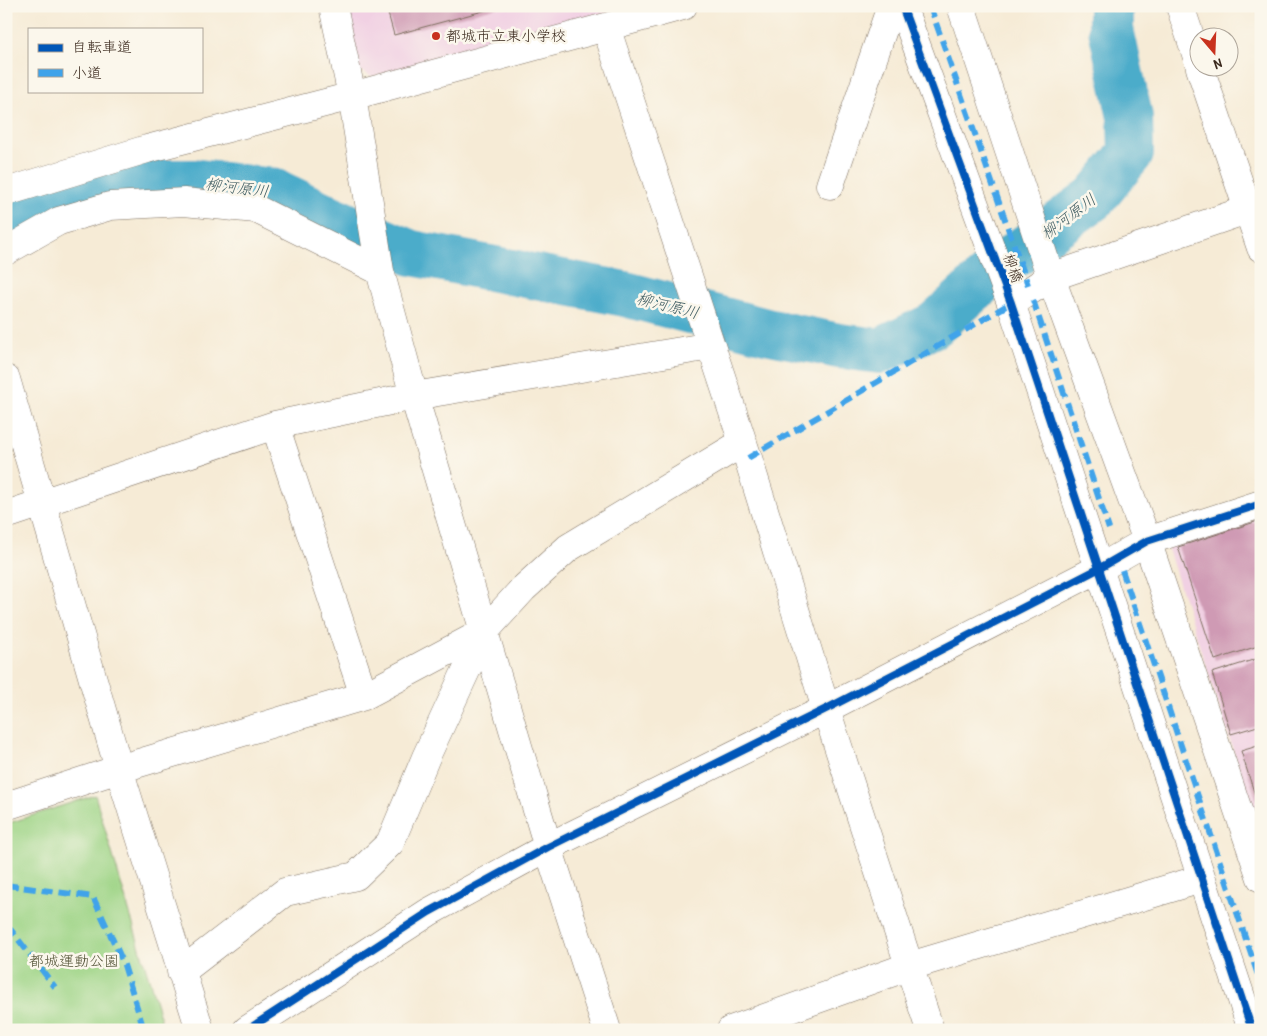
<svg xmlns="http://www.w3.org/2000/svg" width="1267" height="1036" font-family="'Patrick Hand','Klee One',sans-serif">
<rect width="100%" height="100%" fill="#fbf7ec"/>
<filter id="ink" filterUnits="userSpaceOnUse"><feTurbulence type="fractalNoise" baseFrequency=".02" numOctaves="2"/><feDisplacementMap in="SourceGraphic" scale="10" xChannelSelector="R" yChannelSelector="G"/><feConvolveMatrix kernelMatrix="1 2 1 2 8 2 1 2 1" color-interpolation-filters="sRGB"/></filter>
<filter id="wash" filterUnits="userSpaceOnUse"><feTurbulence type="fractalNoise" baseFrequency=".0096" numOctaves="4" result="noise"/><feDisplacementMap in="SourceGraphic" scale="20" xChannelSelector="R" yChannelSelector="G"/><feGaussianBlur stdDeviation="1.12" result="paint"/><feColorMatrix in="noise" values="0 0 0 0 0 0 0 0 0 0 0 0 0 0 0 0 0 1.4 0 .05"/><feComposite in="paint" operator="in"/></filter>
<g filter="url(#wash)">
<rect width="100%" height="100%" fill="#f6ebd6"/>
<path fill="#f1d0e3" d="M344 6H632L372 77 355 67Z
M1261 517V836L1167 546Z"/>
<path fill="#9ed486" stroke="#6c7f52" d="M95 795 164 1030H6V824Z"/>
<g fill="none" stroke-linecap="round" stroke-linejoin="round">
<path stroke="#4bacca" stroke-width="46" d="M6 223 49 202 136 182H199L274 191 348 226 412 253 625 294 766 331 839 346 880 351 934 325 1000 266 1094 198 1131 153 1130 117 1111 29V6"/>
</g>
<g id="blocks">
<path fill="#cf9ab4" d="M386 6H498V7L394 35Z
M1261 520V645L1215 660 1178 547Z
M1256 659 1261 675V725L1231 734 1212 673Z
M1261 745V811H1260L1241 751Z"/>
</g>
</g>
<g filter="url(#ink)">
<use href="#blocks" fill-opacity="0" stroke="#7c6e5e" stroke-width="1"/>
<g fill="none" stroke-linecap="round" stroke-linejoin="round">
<g stroke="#7c6e5e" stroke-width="29">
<path id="minor" d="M333 6 352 96 380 271 414 396 548 847 607 1030
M902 6 1011 303 1252 1030
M961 6 1050 275 1147 541 1261 878
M1180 6 1200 66
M606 27 748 458 826 709 930 1030
M1200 68 1261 248
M830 185 891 6
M6 192 147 149 352 96 683 6
M6 251 59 221 110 206 184 202 256 209 380 271
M1011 303 1051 277 1261 205
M6 379 119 769 200 1030
M275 425 364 696
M6 515 275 425 414 396 711 346
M6 806 119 769 364 696 484 632
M181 972 285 892 356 876 390 843 426 757 484 632 523 589 568 548 742 443
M247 1030 429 912 548 847 826 709 1100 568 1147 541 1261 504
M731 1030 910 966 1201 879"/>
</g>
<use href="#minor" stroke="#fff" stroke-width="28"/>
<path stroke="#3fa3ea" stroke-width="6" stroke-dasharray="12 6" stroke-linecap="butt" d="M930 6 1028 285
M1033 300 1109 529
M748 458 1011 303
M1122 570 1261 984
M6 885 93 897 123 962 144 1030
M6 928 11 930 55 987"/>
<g stroke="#fbf7ec" stroke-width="11">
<path id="cycleway" d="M902 6 1011 303 1252 1030
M247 1030 429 912 548 847 826 709 1100 568 1147 541 1261 504"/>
</g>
<use href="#cycleway" stroke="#0057b8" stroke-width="8"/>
</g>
</g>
<circle fill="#c8321e" stroke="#fbf7ec" stroke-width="2" cx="436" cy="36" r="5"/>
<g text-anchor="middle" stroke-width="5" stroke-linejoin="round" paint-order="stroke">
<g font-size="15" fill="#3b2a1e" stroke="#fbf7ec" text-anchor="start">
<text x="446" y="41">都城市立東小学校</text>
</g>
<g font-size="15" fill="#3b2a1e" stroke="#fbf7ec">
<text transform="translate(1013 268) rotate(70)" y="5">柳橋</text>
</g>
<g font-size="15" fill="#545438" stroke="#fbf7ec">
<text x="74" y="966">都城運動公園</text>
</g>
<g font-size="16" font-style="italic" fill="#415e63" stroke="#fbf7ec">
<text transform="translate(237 187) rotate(7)" y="6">柳河原川</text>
<text transform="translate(1068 216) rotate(-37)" y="6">柳河原川</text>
<text transform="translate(668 305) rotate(14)" y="6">柳河原川</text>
</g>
</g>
<rect width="1267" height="1036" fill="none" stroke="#fbf7ec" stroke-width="25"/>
<rect x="28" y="28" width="175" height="65" fill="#fbf7ec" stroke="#aea59a"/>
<rect x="38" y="44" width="25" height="8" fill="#0057b8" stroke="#aea59a"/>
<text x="72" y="52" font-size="15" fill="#3b2a1e">自転車道</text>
<rect x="38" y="69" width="25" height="8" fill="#3fa3ea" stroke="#aea59a"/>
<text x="72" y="78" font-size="15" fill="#3b2a1e">小道</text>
<g transform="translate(1214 52) rotate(161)"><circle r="24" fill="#fbf7ec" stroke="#aea59a"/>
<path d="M0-4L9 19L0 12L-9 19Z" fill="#c8321e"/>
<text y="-8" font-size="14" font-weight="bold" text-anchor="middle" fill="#3b2a1e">N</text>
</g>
</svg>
